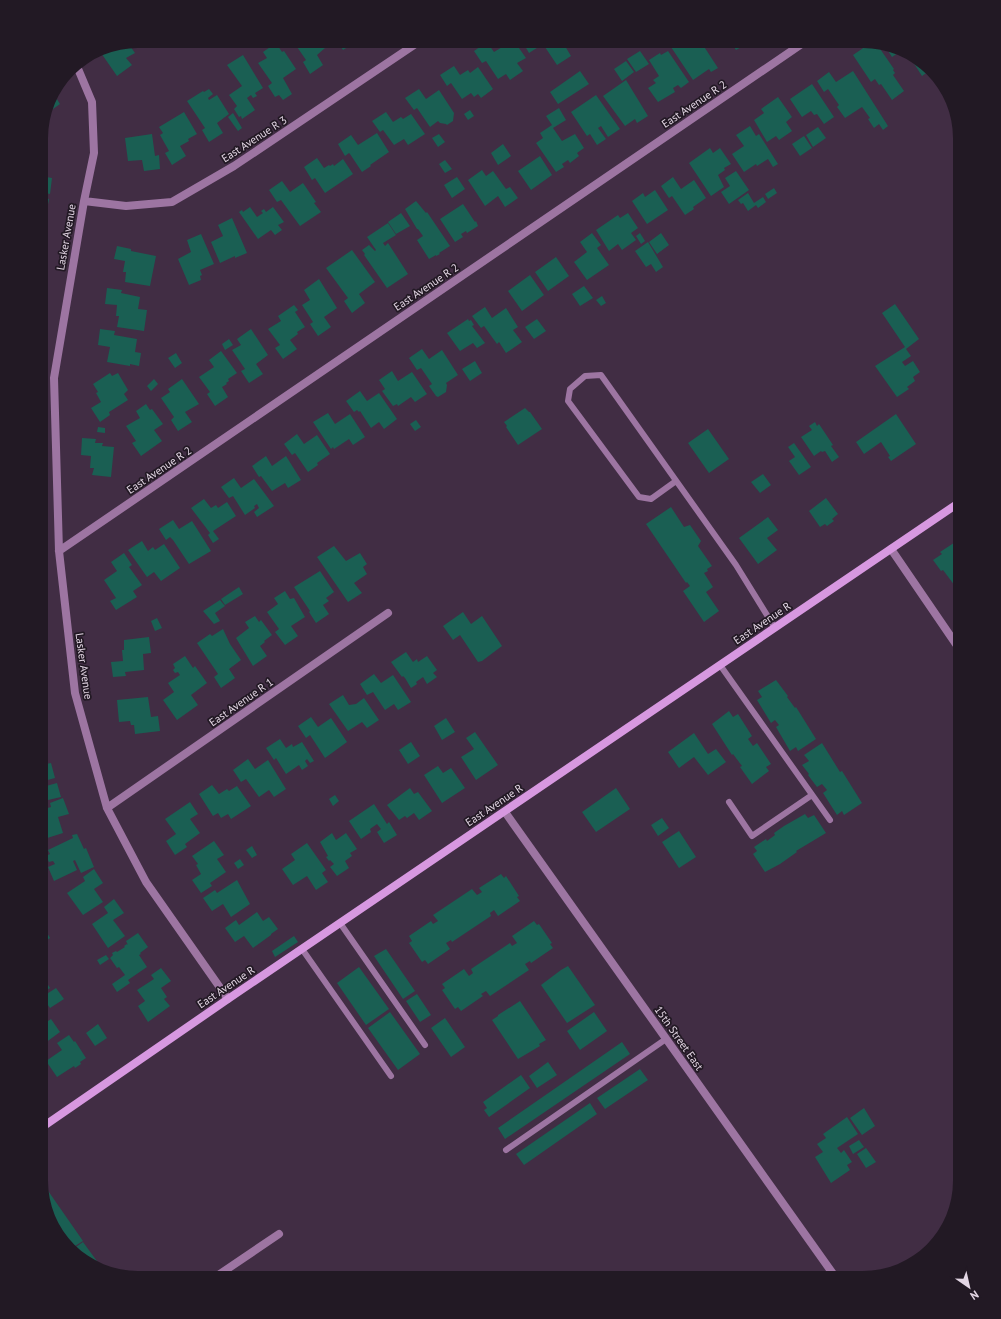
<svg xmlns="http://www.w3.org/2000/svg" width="1001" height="1319" font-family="'PT Sans',sans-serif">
<rect width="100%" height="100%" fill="#412d44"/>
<path fill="#1a5f53" d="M299 41H331L323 46 325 48 317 55 323 65 310 74 303 62 306 60 295 44Z
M337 41H357L343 50Z
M512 41H514L526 58 517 63 523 71 510 80 506 74 498 79 486 61 482 63 474 51 487 42 494 52Z
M522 41H562L571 56 557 65 543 44 529 53Z
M680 41H697L701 46 703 45 718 68 711 72 709 69 693 80 671 47Z
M730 41H748L746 42 747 44 736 50Z
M872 42 876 43 894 69 893 70 895 73 893 75 904 91 892 100 881 84 879 85 875 79 871 82 853 55Z
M128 43 135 53 126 58 132 65 117 76 99 50Z
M276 43 282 52 284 51 296 69 283 78 292 94 283 100 279 95 275 97 268 86 272 83 258 63 267 58 263 52Z
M885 46 901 51 892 57Z
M640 51 649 64 636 72 627 59Z
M668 51 689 82 681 88 678 85 673 88 675 92 658 102 648 88 656 83 653 80 659 76 649 60 660 53 661 55Z
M243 55 263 88 255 93 257 96 253 98 251 95 247 98 255 110 242 119 241 116 239 117 234 109 237 106 229 95 242 86 227 65Z
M917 59 929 71 922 76 913 62Z
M626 61 634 72 622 81 614 69Z
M454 66 460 75 468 70 470 73 478 67 493 89 481 98 478 94 474 97 471 93 462 99 451 83 447 86 440 75Z
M580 71 589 84 558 104 550 92Z
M853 71 888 126 883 130 879 124 874 128 868 119 870 118 862 107 845 118 837 107 839 105 828 89 824 92 817 81 829 72 836 82Z
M626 80 648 116 637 123 635 119 625 126 603 96Z
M812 84 834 117 824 124 817 114 814 115 811 111 802 117 790 99Z
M209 89 213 94 208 98 209 100 217 95 229 114 217 123 223 133 209 142 202 130 205 128 187 101 203 91 204 92Z
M419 89 426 99 439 90 454 113 453 121 447 125 446 124 440 123 438 121 430 127 417 108 414 110 405 98Z
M53 93 60 104 46 114 51 96Z
M596 95 620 129 608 137 601 126 598 128 606 139 597 145 590 134 587 136 571 112Z
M778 97 792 117 786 122 792 131 779 140 776 136 767 142 754 120 764 113 761 109Z
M559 108 566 120 553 128 562 141 575 134 584 148 577 153 579 156 570 163 568 160 562 164 564 167 556 172 536 143 543 138 540 133 552 125 546 116Z
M470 110 474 116 468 120 464 114Z
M184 112 197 134 188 139 189 141 180 146 186 156 172 165 165 153 169 151 160 135 163 133 159 127Z
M386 112 393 122 401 117 403 119 411 114 425 134 408 145 404 139 394 145 383 130 380 132 372 121Z
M233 113 242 128 238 131 228 117Z
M750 126 756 136 759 134 778 164 773 167 768 159 757 166 756 164 744 172 732 154 744 146 736 135Z
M818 127 826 138 813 147 806 135Z
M377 133 389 152 370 165 371 166 362 172 350 154 349 153 345 156 338 144 351 135 358 145Z
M152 134 155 156 159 155 160 169 144 171 142 160 128 161 125 138Z
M439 134 445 142 438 147 432 138Z
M804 136 812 148 800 156 792 144Z
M503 144 511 156 498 165 491 153Z
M710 148 713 153 720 148 731 164 724 168 725 170 718 175 724 187 711 196 689 163Z
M540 156 552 175 531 190 518 171Z
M317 158 324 168 329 165 330 166 333 164 334 166 343 159 353 174 325 193 315 178 312 180 304 167Z
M445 160 452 169 445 173 439 164Z
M482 170 486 176 493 171 506 189 510 187 518 198 505 207 498 196 485 206 468 180Z
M736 171 749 190 729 204 721 192 730 186 725 178Z
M41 176 52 178 50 194 41 192Z
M457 177 465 189 452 198 444 185Z
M673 177 681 189 694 180 706 198 693 207 694 209 685 215 672 196 669 198 661 186Z
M282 181 290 192 303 183 316 202 314 203 321 212 300 226 281 200 277 202 269 190Z
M774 188 777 193 768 199 765 194Z
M655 190 668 210 647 224 632 201 643 193 645 197Z
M748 193 754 203 763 197 766 202 758 208 756 205 748 211 743 203 741 204 738 200Z
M41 197 49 199 46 215 41 214Z
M416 201 426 213 427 212 450 246 439 253 440 254 436 256V255L429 259 417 240 423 236 418 229H417L405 209Z
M463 204 475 222 476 221 478 226 467 233 466 231 461 234 463 237 455 242 440 219Z
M250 207 257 217 263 213 261 211 264 209 266 212 273 207 284 222 278 225 282 230 275 235 271 230 258 239 239 212 242 210 243 212Z
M401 213 410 226 396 234 388 222Z
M628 213 638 228 631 233 636 240 622 250 618 244 609 251 596 230 618 215 620 218Z
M232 218 247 253 235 258V256L220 263 211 242 223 236 218 225Z
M388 223 396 235 383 243 385 246 388 243 408 274 387 288 364 255 365 254 362 250 369 245 375 251 376 250 367 237Z
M592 233 601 245 597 248 609 265 587 280 574 262 587 252 580 242Z
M640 233 645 241 641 244 636 236Z
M661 233 669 245 657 254 649 242Z
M201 234 214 264 200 270 202 275 200 276 201 280 189 285 178 259 191 252 187 240Z
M648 242 663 267 656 272 651 264 646 267 635 251Z
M117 246 131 249V251L156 256 150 286 125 282 126 272H123L125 261 114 259Z
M352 250 375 282 359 294 365 303 352 313 344 301 348 298 326 268Z
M556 257 569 276 548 291 535 272Z
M530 275 544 295 522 311 508 291Z
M319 279 337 308 324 317 331 327 318 336 310 324 313 322 302 305 310 300 304 290Z
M584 286 593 298 580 306 572 294Z
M107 288 122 290 121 293 140 297 138 309 147 310 144 331 117 327 119 316H116L117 305 105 304Z
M602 296 606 303 601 306 596 300Z
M895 304 919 339 906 349 911 356 902 362 905 366 913 361 920 372 913 377 915 381 907 387 909 389 897 397 875 366 905 347 882 313Z
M294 305 298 310 295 312 305 327 297 332 298 334 290 340 297 349 283 359 275 348 280 345 268 329 281 321 278 316Z
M485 307 492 318 506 308 518 327 513 330 522 342 506 353 499 342 497 344 484 326 481 328 472 316Z
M468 319 469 321 471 320 474 325 472 326 485 343 477 348 473 343 460 351 447 333Z
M537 319 546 331 534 339 525 327Z
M100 329 115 331 114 335 137 339 135 352 141 353 139 366 130 364V366L107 362 110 347 98 345Z
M251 329 268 355 256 364 263 374 249 383 241 371 245 369 232 350 241 345 237 339Z
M229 339 233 345 225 350 222 344Z
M422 349 429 359 442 350 458 375 446 383 447 385 446 392 438 397 436 396 429 386 432 384 421 368 417 370 409 358Z
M221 351 237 373 228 379 229 381 226 383 227 384 222 387 228 397 215 406 207 394 210 392 199 377 214 367 209 360Z
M176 353 182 363 175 368 168 358Z
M475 361 482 373 470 381 462 369Z
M392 371 398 381 412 372 427 394 415 402 411 397 398 406 397 404 393 406 382 391 385 389 379 380Z
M110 373 112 376 118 373 128 390 124 394 128 400 109 412 110 415 100 422 91 408 101 402 96 393 98 392 93 384Z
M154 379 158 384 151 391 147 386Z
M182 379 199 404 185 412 192 422 178 431 171 420 174 417 161 398 170 392 168 389Z
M360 391 367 401 379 393 397 419 384 429 379 422 371 428 360 411 359 412 357 410 354 412 346 401Z
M146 404 150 410 152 409 163 424 154 430 162 441 141 456 132 443 136 441 126 426 140 418 136 411Z
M525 408 529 412H530L542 429 518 445 506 427 507 426 504 422Z
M328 413 335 424 350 414 365 437 353 445 349 439 334 449 333 447 331 449 313 422Z
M896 414 916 444 891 461 888 457 890 456 881 442 864 454 856 442Z
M416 420 421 427 415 431 410 424Z
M815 422 817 426 819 424 833 445 831 446 839 457 832 462 825 451 822 452 821 451 814 456 801 437 812 430 809 426Z
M98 427 105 428V433L97 432Z
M708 429 729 459 709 473 688 443Z
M297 434 304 444 317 435 330 454 317 463 318 465 308 472 295 453 292 455 284 444Z
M82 438 96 439 95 443H103L102 446 114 447 111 477 92 475 94 468H90L91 456 81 455Z
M794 443 811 467 799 475 789 461 795 457 788 447Z
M266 456 272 466 286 456 301 480 288 488 285 483 272 491 261 476 259 477 252 466Z
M763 474 771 485 760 493 751 482Z
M234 478 241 488 254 479 274 506 257 517 254 512 259 508 257 504 254 506 255 508 245 515 233 496 229 498 221 487Z
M826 498 838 514 832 519 834 521 827 526 825 524 820 527 809 511Z
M204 499 211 508 216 505 218 508 227 502 236 516 213 531 219 539 213 543 208 535 210 533 191 508Z
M671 507 684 527 690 525 701 541 698 546 712 566 707 569 708 571 704 573 713 587 706 592 719 611 704 622 683 591 690 586 687 582 686 583 646 524Z
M768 517 778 530 767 538 777 550 758 564 739 538Z
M173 520 179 529 192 521 211 551 189 564 173 540 170 537 166 540 159 529Z
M960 539 959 543 960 545V583L955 586 943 570 941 571 933 560 942 554 940 552Z
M142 541 148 551 153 547 155 550 164 544 180 568 161 581 154 572 147 577 128 550Z
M334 546 346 561 360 553 367 564 363 567 367 574 354 583 362 593 348 602 317 557Z
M124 553 132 565 129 567 142 585 133 591 137 597 116 610 110 601 116 598 104 580 117 571 111 562Z
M320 571 334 592 326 598 329 601 323 605 329 614 316 623 309 612 310 611 294 587Z
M239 587 243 594 225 605 221 599Z
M285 591 290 599 294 598 305 617 291 626 298 636 285 645 275 632 279 629 267 612 278 604 274 598Z
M220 600 225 606 215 613 220 621 214 624 203 611Z
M463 612 471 624 482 616 502 646 482 661 478 662 460 635 453 640 443 626Z
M255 616 259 622 261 620 272 635 264 641 265 642 260 646 267 656 253 666 236 638 249 628 245 622Z
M157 618 162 628 155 631 151 621Z
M223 629 230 644 241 660 229 669 235 678 221 688 214 677 218 674 197 643 210 634 212 636Z
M149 637 151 653 143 654 144 670 125 672 126 676 113 677 111 662 123 661 122 650H124V640Z
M406 652 413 662 417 659 418 662 427 656 437 670 433 673 437 677 427 684 423 677 416 682 417 684 411 688 405 678 403 676 402 677 391 662Z
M185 656 193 668 195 666 207 683 191 695 198 705 177 720 163 700 174 692 168 683 180 675 178 672 175 673 173 670 175 668 173 664Z
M374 674 381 683 393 675 411 702 398 710 394 704 385 710 373 692 367 695 360 684Z
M776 680 788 696 787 697 795 708 796 707 816 739 798 751 796 747 790 751 776 727 779 725 775 720 771 723 757 700 762 697 758 691Z
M343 695 349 705 356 704 364 698 379 720 367 728 362 722 348 731 329 704Z
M148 697 151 717 158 716 160 731 135 734 134 725H131L130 721 119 722 117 700Z
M729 711 733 717 738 714 752 736 748 739 753 746 757 743 771 764 766 767 769 771 752 784 740 767 742 766 733 754 732 755 712 724Z
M311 717 318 727 331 718 347 742 325 758 310 735 306 738 298 726Z
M446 718 455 732 442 740 434 726Z
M43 725 46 742H41V726Z
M475 732 498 765 476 780 461 757 474 749 466 738Z
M694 733 708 754 716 749 726 762 708 775 694 757 679 768 668 752Z
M280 739 286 748 292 744 293 747 302 742 314 761 310 763 307 759 305 761 308 766 302 770 299 765 286 774 276 758 274 760 266 748Z
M411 742 420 756 408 764 399 750Z
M822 743 840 772 842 771 862 803 844 815 842 811 837 815 823 793 827 790 822 784 817 787 808 775 809 774 802 765 809 761 804 755Z
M248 759 255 769 268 760 286 789 274 797 269 790 259 797 246 779 241 782 233 770Z
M51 763 55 778 44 781 46 786 57 783 61 797 48 800 45 789 47 788H43L45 798 41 799V765Z
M438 766 443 773 451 768 465 788 442 803 424 775Z
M212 785 219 794 227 789 229 791 237 786 251 806 231 819 228 814 221 818 218 813 213 816 199 794Z
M410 788 414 794 418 792 432 811 419 820 414 813 407 818 405 816 399 820 387 805Z
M616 788 630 809 596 832 582 812Z
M335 795 339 801 333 806 329 799Z
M63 798 69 814 58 817 63 833 41 840V810L51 807 50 803Z
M190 802 198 814 190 819 200 833 185 844 187 847 175 855 166 841 176 834 165 819Z
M374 804 387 824 389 822 397 835 384 843 377 832 381 829 377 824 370 829 371 832 361 839 349 821Z
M805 814 808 818 814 815 826 833 796 851 797 852 780 864 765 872 753 854 757 851 754 847 766 839 767 841 775 835 774 833 784 826Z
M662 818 669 828 658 836 651 825Z
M679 831 696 857 679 868 662 842Z
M332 833 336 840 346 833 357 849 350 853 352 856 345 861 349 868 337 876 330 867 334 864 330 860 329 861 326 857 328 856 320 842Z
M77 834 84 849 86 848 94 867 81 873 75 860 73 861 77 870 54 881 48 867 55 864 53 861 49 862 46 856 50 854 48 850 73 838 72 835Z
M214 841 224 855 217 859 226 872 210 883 212 886 201 893 192 880 201 874 196 865 198 864 192 856Z
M307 843 326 870 322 873 328 882 316 890 307 876 293 885 282 869 295 860 291 854Z
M252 846 257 855 252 858 246 850Z
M240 859 244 865 238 869 234 863Z
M94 869 103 883 94 889 103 902 83 915 67 893 85 881 83 877Z
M501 874 504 878 506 876 519 896 517 897 520 901 498 916 494 910 490 913 491 916 452 942 451 940 446 943 450 949 428 964 425 960 422 962 409 943 412 941 409 936 431 921 433 924 438 921 433 915 472 889 477 895 482 892 479 888Z
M237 880 250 904 231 917 223 904 212 911 203 898 215 890 217 893Z
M114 899 124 913 113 920 125 936 108 948 92 924 108 913 104 907Z
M257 912 263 921 269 917 278 929 271 934V935L253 948 244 936 235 942 225 928 236 920 239 925Z
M534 921 537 925 539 924 552 943 550 944 553 948 531 963 530 961 525 964 529 970 490 996 486 991 481 994 483 996 461 1011 458 1007 455 1009 442 990 445 988 442 984 464 969 469 976 473 973 471 969 510 943 512 946 517 943 512 936Z
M46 931 50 938 44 942 41 938V935Z
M138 933 148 947 140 953 141 954 139 955 147 967 128 980 130 983 117 992 112 984 125 975 119 967 117 968 110 958 113 955 112 953 116 951 117 952 125 947 124 946 127 944 128 945 126 941Z
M294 936 298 942 275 957 272 951Z
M386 949 415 991 403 999 374 956Z
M106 955 109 959 100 965 97 960Z
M568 966 595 1005 567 1023 541 985 561 970Z
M359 967 389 1009 366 1025 337 983Z
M161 968 171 981 161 988 167 997 164 999 170 1006 148 1022 138 1006 145 1001 137 990 154 979 151 975Z
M41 974 50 988 41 994Z
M56 988 64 999 50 1008 42 997Z
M417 994 431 1015 420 1022 406 1001Z
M520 1001 546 1040 539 1044 540 1046 518 1059 492 1020 498 1016V1015Z
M390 1012 420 1054 398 1070 368 1028Z
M594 1012 607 1031 580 1050 567 1031Z
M445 1018 465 1047 451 1057 431 1028Z
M51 1019 60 1032 41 1046V1023L42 1025Z
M98 1024 107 1038 95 1046 86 1033Z
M69 1035 74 1042 75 1041 86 1058 80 1062 81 1064 75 1068 74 1066 57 1077 46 1061 62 1050 57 1043Z
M622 1042 630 1054 505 1139 498 1128Z
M548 1062 557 1075 537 1088 529 1076Z
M640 1069 648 1080 605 1109 597 1098Z
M521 1075 530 1088 489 1117 484 1110 487 1108 483 1102Z
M590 1103 597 1114 524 1165 516 1154Z
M864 1108 875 1126 862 1135 850 1118Z
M847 1117 858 1134 837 1148 841 1153 844 1150 852 1162 847 1165 850 1170 831 1183 815 1157 823 1152 817 1144 826 1138 823 1134Z
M859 1140 864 1147 853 1154 849 1146Z
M866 1148 876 1162 866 1168 857 1154Z
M44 1185 83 1241 72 1248 57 1234 43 1186Z
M83 1242 102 1268 90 1265 73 1249Z"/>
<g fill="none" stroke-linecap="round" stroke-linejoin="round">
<path stroke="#9d75a2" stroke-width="6" d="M676 481 651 499 639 497 568 401 570 389 585 376 601 375 736 565 775 628
M720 665 830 820
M729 802 752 836 812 795
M340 923 425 1045
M302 949 391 1076
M506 1150 666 1039"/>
<path stroke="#9d75a2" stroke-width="8" d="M76 64 92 102 94 153 84 201 54 378 59 551 75 693 107 808 146 882 228 999
M84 201 126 206 172 202 234 166 420 41
M891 549 960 650
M59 551 806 41
M107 808 388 613
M505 812 836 1278
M214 1278 279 1234"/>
<path stroke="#d798e0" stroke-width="8" d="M41 1128 228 999 960 502"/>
</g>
<g text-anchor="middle" stroke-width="3.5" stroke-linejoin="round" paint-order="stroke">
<g font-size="11" fill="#e3d6e4" stroke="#221924">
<text transform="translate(694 104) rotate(-34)" y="4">East Avenue R 2</text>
<text transform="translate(254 139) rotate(-33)" y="4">East Avenue R 3</text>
<text transform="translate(66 237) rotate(-80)" y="4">Lasker Avenue</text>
<text transform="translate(426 287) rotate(-34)" y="4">East Avenue R 2</text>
<text transform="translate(159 470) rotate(-34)" y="4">East Avenue R 2</text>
<text transform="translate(762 623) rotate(-34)" y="4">East Avenue R</text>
<text transform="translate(84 666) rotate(82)" y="4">Lasker Avenue</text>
<text transform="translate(241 702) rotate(-35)" y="4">East Avenue R 1</text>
<text transform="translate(494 805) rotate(-34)" y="4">East Avenue R</text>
<text transform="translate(226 987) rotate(-34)" y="4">East Avenue R</text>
<text transform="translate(679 1038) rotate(55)" y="4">15th Street East</text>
</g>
</g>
<path d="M0 0H1001V1319H0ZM138 48H863A90 90 0 0 1 953 138V1181A90 90 0 0 1 863 1271H138A90 90 0 0 1 48 1181V138A90 90 0 0 1 138 48Z" fill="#221924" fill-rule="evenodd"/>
<g transform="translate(969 1287) rotate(146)" stroke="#221924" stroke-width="3" paint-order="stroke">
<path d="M0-3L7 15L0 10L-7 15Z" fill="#e3d6e4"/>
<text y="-6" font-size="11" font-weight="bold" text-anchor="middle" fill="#e3d6e4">N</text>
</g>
</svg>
